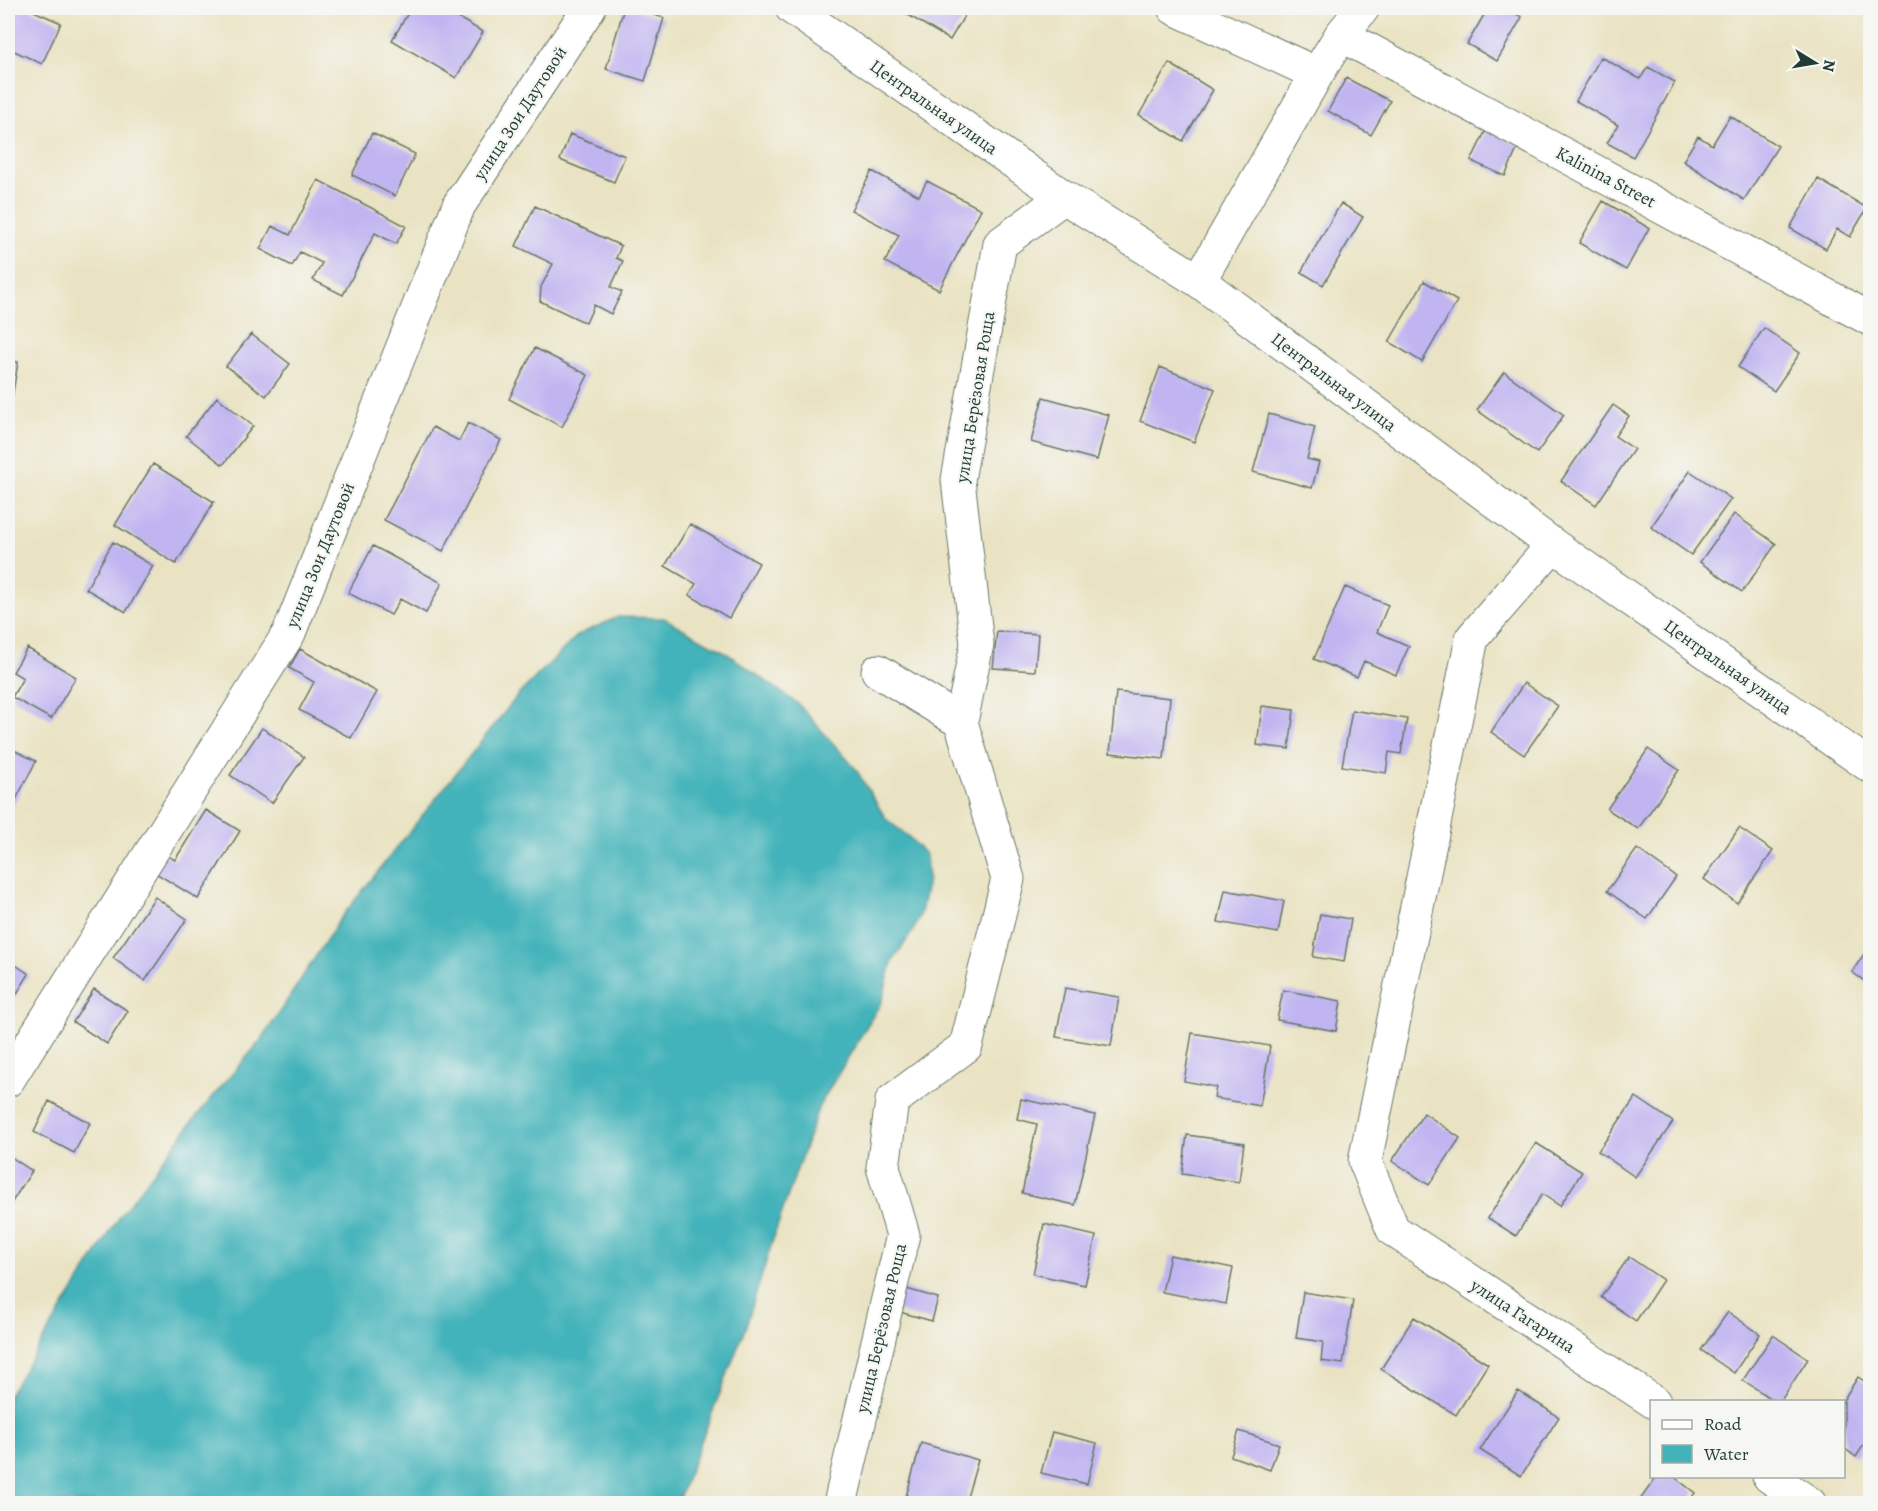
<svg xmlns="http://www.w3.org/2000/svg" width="1878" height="1511" font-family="Alegreya,serif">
<rect width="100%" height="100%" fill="#f6f6f2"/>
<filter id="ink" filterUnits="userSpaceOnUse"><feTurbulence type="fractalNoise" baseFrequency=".0167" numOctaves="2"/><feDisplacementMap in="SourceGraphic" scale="12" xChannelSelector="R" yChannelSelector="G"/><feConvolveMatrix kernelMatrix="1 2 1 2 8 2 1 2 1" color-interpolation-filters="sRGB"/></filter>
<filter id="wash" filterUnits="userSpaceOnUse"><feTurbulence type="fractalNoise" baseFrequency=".008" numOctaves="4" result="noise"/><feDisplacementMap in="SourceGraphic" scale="24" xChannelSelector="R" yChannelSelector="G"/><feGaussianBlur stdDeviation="1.35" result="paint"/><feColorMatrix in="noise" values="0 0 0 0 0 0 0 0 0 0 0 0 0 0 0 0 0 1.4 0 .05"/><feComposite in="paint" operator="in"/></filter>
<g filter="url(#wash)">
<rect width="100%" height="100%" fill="#eae3c3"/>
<path fill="#43b3ba" stroke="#317877" stroke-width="1.5" d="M618 617 664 618 725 652 798 704 855 768 886 819 909 837 926 855 928 879 921 913 913 931 892 962 882 1001 819 1106 776 1230 745 1329 677 1503H8V1396L120 1216 199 1113 262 1039 340 919 519 694 578 635Z"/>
<g id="blocks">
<path fill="#c0b4f1" d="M8 8H27L61 23 42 64 8 48Z
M411 8H441L483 32 456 78 392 40Z
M624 8H631L664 18 645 81 606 69Z
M905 8H969L950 40 903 12Z
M1488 8H1505L1522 17 1497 61 1467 44Z
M1601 57 1640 79 1648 67 1675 82 1633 157 1607 143 1618 125 1576 101Z
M1169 63 1213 90 1183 141 1139 115Z
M1346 78 1390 101 1371 135 1328 111Z
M1730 116 1778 146 1744 200 1683 161 1698 136 1712 145Z
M1486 130 1519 145 1505 176 1471 161Z
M372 133 415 154 395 196 352 175Z
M570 134 625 156 614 182 560 160Z
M872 171 919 196 927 181 981 209 939 290 885 262 899 235 851 210Z
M1818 179 1867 208 1850 237 1837 229 1826 249 1790 228Z
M318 180 406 226 396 244 375 233 343 295 313 280 322 263 300 252 292 266 260 249 272 226 290 235Z
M1603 201 1649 228 1626 270 1579 243Z
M1341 203 1363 217 1323 285 1301 272Z
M535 206 621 246 616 258 623 261 611 287 622 292 611 314 594 305 586 323 540 301 541 287 553 264 516 246Z
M1424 281 1457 301 1422 362 1389 342Z
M1764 328 1800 353 1774 391 1738 367Z
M251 334 290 364 266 396 226 366Z
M535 348 588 375 562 427 509 399Z
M8 360 18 362 9 417H8Z
M1160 367 1215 389 1194 442 1140 421Z
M1504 372 1564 415 1537 453 1477 410Z
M217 397 253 426 223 465 186 436Z
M1043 397 1109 415 1097 460 1031 442Z
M1613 405 1629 416 1615 436 1634 449 1596 505 1561 481Z
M1269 414 1315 427 1307 459 1319 462 1312 488 1253 472Z
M468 423 501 440 443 551 384 520 433 427 459 441Z
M153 464 214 502 176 564 115 525Z
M1690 471 1731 499 1691 555 1651 527Z
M1734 514 1776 544 1742 592 1700 562Z
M690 524 759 563 729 618 689 595 696 584 665 566Z
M113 542 153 566 126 612 86 589Z
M373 546 442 583 426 613 400 599 391 615 348 593Z
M1345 587 1388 605 1377 632 1409 646 1396 675 1364 661 1357 677 1314 659Z
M997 631 1038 634 1035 671 993 668Z
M27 648 76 677 51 719 12 697 23 678 13 672Z
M300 649 377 692 351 738 299 710 314 682 289 668Z
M1524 683 1558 706 1524 755 1491 732Z
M1116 692 1170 698 1164 759 1110 753Z
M1262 706 1294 710 1289 749 1257 745Z
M1352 710 1407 719 1401 754 1389 752 1386 773 1342 766Z
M262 728 304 757 272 803 230 775Z
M8 747 36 761 11 809 8 807Z
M1648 749 1679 770 1638 829 1607 809Z
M206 810 240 831 198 899 154 872 165 854 175 860Z
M1739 828 1773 851 1737 903 1704 879Z
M1637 849 1676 877 1647 919 1607 891Z
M1225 890 1284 901 1278 933 1218 922Z
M155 897 187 919 145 981 113 958Z
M1320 914 1351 919 1344 962 1313 957Z
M1870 945V985L1852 972Z
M8 960 29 974 8 1008Z
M1065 988 1119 997 1111 1046 1056 1037Z
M94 989 128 1011 107 1044 73 1022Z
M1283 990 1341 1001 1336 1031 1277 1020Z
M1192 1033 1270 1046 1260 1106 1214 1098 1216 1087 1184 1081Z
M1636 1097 1673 1122 1635 1177 1598 1151Z
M1021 1099 1095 1115 1075 1205 1022 1193 1037 1124 1017 1119Z
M49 1101 90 1123 74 1153 34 1132Z
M1424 1113 1460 1138 1429 1185 1392 1161Z
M1187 1135 1244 1143 1239 1182 1182 1174Z
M1536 1143 1582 1172 1560 1206 1542 1194 1516 1236 1488 1218Z
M8 1155 32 1171 8 1208Z
M1044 1224 1096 1236 1085 1285 1033 1274Z
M1170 1255 1233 1268 1226 1304 1162 1292Z
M1629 1257 1663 1280 1636 1321 1601 1297Z
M896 1286 938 1298 932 1321 889 1309Z
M1303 1292 1353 1300 1343 1364 1321 1361 1323 1342 1296 1338Z
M1728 1312 1760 1334 1734 1373 1701 1350Z
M1414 1317 1488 1364 1456 1415 1381 1369Z
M1773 1335 1808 1359 1780 1402H1776L1743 1380Z
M1858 1377 1870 1385V1435L1856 1457 1844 1448V1402H1842Z
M1518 1391 1559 1417 1521 1476 1480 1450Z
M1239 1431 1279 1444 1270 1470 1231 1456Z
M1052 1432 1097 1443 1087 1484 1041 1473Z
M921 1443 978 1460 965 1504H904Z
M1657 1476H1673L1695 1493 1687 1504H1637Z"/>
</g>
</g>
<g filter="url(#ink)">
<use href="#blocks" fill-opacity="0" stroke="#676" stroke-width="1.5"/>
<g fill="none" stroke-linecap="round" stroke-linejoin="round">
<g stroke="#676" stroke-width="35">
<path id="minor" d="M792 8 1064 197 1199 281 1553 545 1870 766
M1174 8 1317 74
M1341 35 1870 319
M1199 281 1317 74 1341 35 1363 8
M1553 545 1472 638 1365 1161 1393 1230 1654 1402
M878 671 961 722
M8 1080 289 633 459 205 589 8
M1769 1476 1810 1504
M840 1504 903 1235 883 1167 892 1101 966 1046 1008 879 961 722 977 644 958 480 1000 244 1064 197"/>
</g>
<use href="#minor" stroke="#fff" stroke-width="33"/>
</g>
</g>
<g text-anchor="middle" stroke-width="4.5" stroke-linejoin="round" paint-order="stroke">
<g font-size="18" fill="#1f3d34" stroke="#f6f6f2">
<text transform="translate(934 107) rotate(35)" y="6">Центральная улица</text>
<text transform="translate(520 113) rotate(-57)" y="6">улица Зои Даутовой</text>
<text transform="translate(1606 177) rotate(28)" y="6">Kalinina Street</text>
<text transform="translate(1334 382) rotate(37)" y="6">Центральная улица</text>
<text transform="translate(975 397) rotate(-81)" y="6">улица Берёзовая Роща</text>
<text transform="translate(320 555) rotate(-68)" y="6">улица Зои Даутовой</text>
<text transform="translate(1728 667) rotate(35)" y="6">Центральная улица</text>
<text transform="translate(1523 1316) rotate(33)" y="6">улица Гагарина</text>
<text transform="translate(881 1328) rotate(-77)" y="6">улица Берёзовая Роща</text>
</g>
</g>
<rect width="1878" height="1511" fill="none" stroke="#f6f6f2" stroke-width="30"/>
<rect x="1650" y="1400" width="195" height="78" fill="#f6f6f2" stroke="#a0aca6" stroke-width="1.5"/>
<rect x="1662" y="1420" width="30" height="9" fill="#ffffff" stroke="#a0aca6" stroke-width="1.5"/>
<text x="1704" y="1430" font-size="18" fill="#1f3d34">Road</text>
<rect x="1662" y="1445" width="30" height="18" fill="#43b3ba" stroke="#a0aca6" stroke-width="1.5"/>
<text x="1704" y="1460" font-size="18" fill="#1f3d34">Water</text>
<g transform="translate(1815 63) rotate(101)" stroke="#f6f6f2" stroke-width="4.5" paint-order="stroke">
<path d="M0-4.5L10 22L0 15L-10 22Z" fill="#1f3d34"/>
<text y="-9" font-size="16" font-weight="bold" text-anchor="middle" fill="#1f3d34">N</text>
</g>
</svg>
